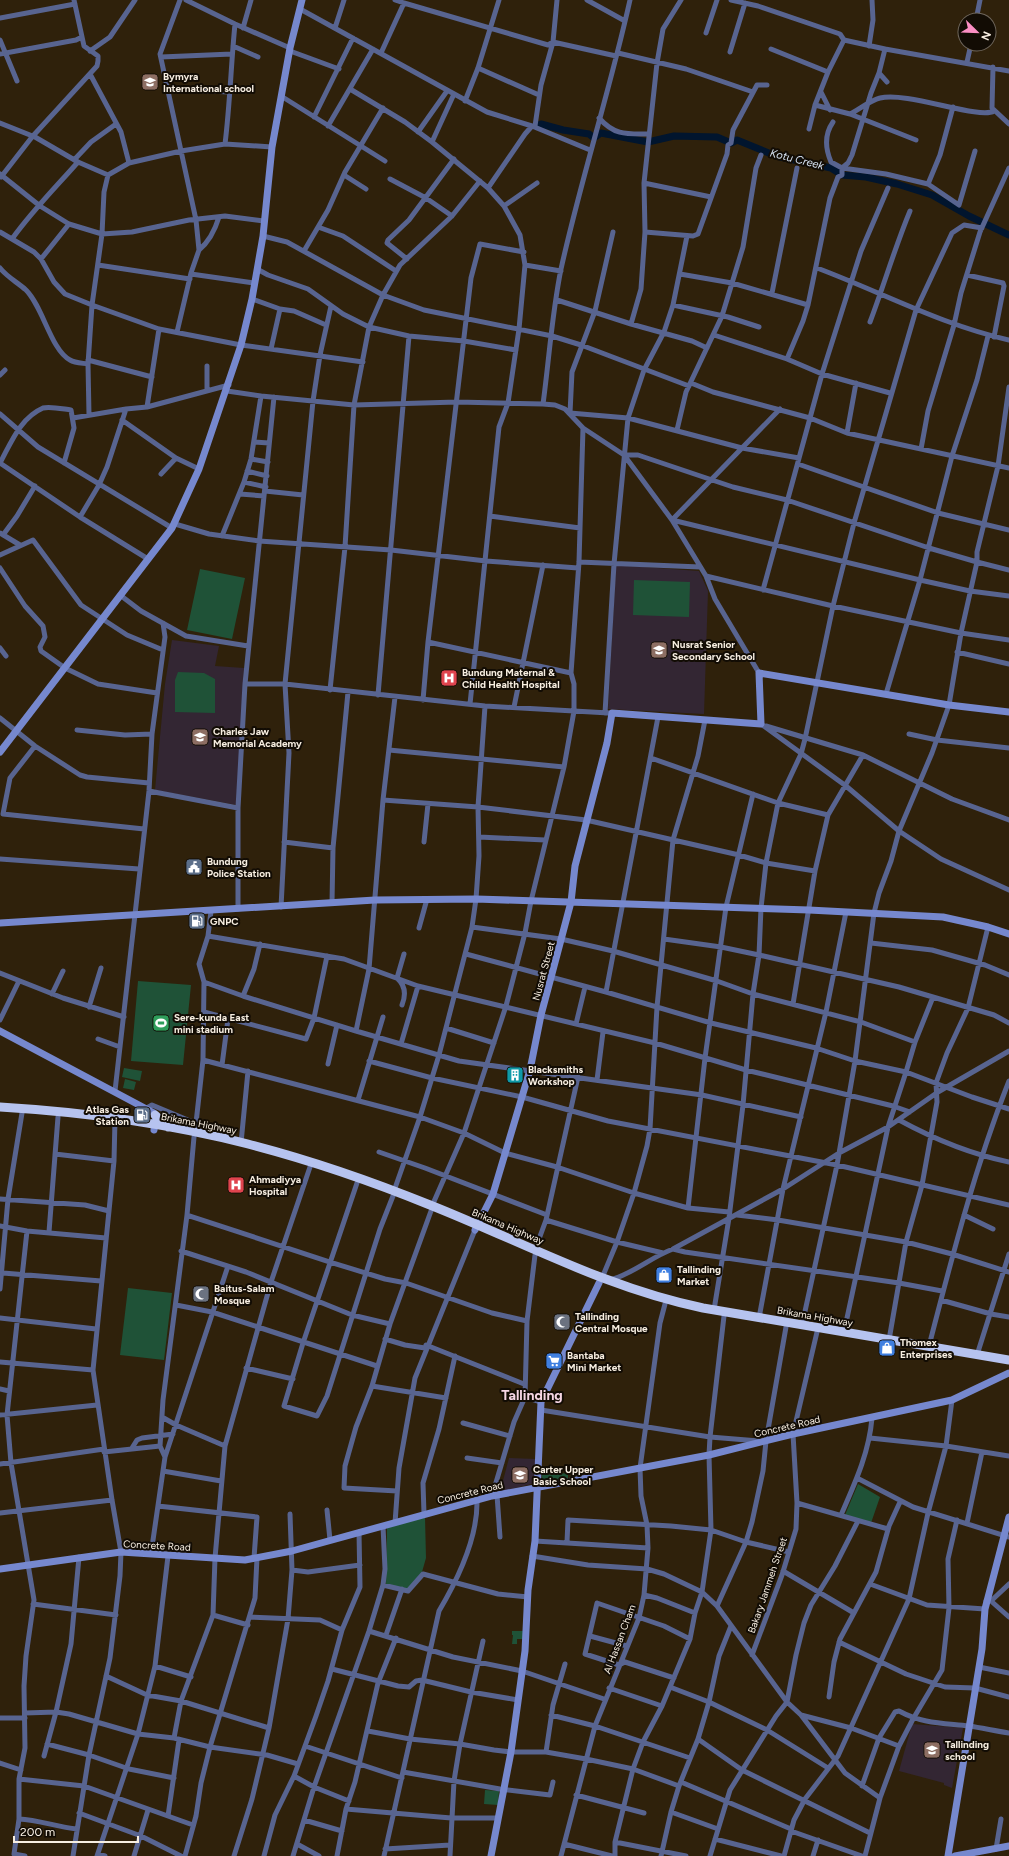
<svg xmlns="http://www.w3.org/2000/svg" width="1009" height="1856" font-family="Figtree,sans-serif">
<rect width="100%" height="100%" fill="#2f210b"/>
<path fill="#332633" d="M616 565 699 571 708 591 704 714 608 709Z
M172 640 219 646 215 666 244 668 237 805 155 790 165 684Z
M509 1458 536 1459 535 1483 500 1492Z
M912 1724 963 1728 952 1788 944 1785V1783L899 1771Z"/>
<path fill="#1f5237" d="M200 569 245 578 232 639 187 630Z
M634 580 690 582 689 617 633 615Z
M178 672 204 673 215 679V713L175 712V680Z
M138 981 191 985 183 1065 131 1061Z
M124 1068 142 1071 140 1081 122 1077Z
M125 1079 136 1082 134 1090 123 1088Z
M128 1288 172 1293 164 1360 120 1355Z
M568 1473V1481L543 1486 542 1475Z
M858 1484 880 1497 871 1523 845 1515Z
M425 1517 426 1558 422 1572 408 1589 386 1584 387 1528Z
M512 1631H524V1639H517V1644H512L513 1635H512Z
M485 1790 499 1791 498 1805 484 1804Z"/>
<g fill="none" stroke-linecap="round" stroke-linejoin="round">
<path stroke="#01152e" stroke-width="7" d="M535 126 541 124 563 130 589 134 594 138 601 133 648 142 674 136 717 137 731 143 737 140 776 156 831 168 842 175 866 177 897 184 932 195 969 216 1009 235"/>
<path stroke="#586490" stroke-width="5" d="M186 0 235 24 290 48
M395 0 404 3
M587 0 625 21
M731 0 758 6 840 34 844 40 885 49 1009 71
M300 9 487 112 532 126 590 150
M0 18 75 4
M976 20 980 0
M243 28 251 0
M335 28 344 0
M706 33 717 0
M0 40 17 81
M844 40 828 72 815 105 850 114C858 110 871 100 880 98 907 91 979 120 994 111
M233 46 258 57
M869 46 873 20 872 0
M771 49 828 72
M885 49 879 73 887 82
M90 51 110 37 135 0
M290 51 339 69
M730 52 745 3
M381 53 404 3 548 45 553 42 616 56
M618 53 686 69 753 92
M0 54 76 40 82 37
M161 57 232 54
M967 62 971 44
M993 67 992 108 1009 124
M478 68 539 95
M90 74 121 132 129 163
M167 89 229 92
M350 89 405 122 432 142
M821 92 830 110
M454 94 432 142 488 188 504 206 520 235 525 265 519 329 508 403 499 427 470 704
M281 96 385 161
M465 101 478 68 499 0
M850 114 916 140
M314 117 353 38
M599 118C615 136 627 134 649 134
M833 122C824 135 825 148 831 162L842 168 848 163 852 155 871 93 879 73
M0 123 35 137 78 162
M328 126 373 49
M809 129 815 105
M418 132 447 91
M225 144C230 104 231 64 235 24
M74 160 91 142 116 124
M0 174 40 206 69 224 102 234 132 232 189 220 225 216 264 221
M344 175 366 189
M1 177 32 137 97 66 98 61V56L84 46 74 0
M390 179 426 198 452 216
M644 183 711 197
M928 184 940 155 953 107
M488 188 525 134 532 126H535L541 85 553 42 557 0
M504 206 537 183
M318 227 343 236 396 271
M0 232 34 252 41 259 54 282 65 294 92 305 159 329 241 345 363 362
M613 232 595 311 572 372 570 413 628 418 742 448 799 458
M645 232 693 236 698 234 727 154 728 145 731 143 733 130 757 85H767
M263 236 287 242 383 295 424 310 552 336 581 345 689 386
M12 239C32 211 56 187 78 162L108 175
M199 250C210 241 215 230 219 217
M304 251 328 210 345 172 383 108
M41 259 69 224
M407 259 387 243 388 240 409 220 454 159
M98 265 190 279
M525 265 561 271
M0 268C7 277 17 282 26 290 43 307 51 350 70 360 75 363 82 363 88 364
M817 268C881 292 942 325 1009 340
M257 269 268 275 308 289 343 314 369 327 409 336 464 341 516 350
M191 274 254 283
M680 274 732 283 808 305
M967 275 1003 283 1004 286 994 337
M772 293 797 168
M252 299 280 309 271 349
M557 300 631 324 692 341 707 348
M673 305 728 317 759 327
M280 309 294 311 326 325
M870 322C884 285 895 247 910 211
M631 324 641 289 645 232 644 183 657 63 663 29 681 0
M177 332 191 273 199 250 196 220 160 54 180 0
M714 335 787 359 822 374 890 393
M988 336 977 380 952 456 920 580 970 591 1009 596
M787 359 803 321 808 305 830 198 838 177 842 175V168L886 174 928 184 959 205 975 151
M88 360 152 377
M207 366V390
M0 375 5 370
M691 383 713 392 810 418 847 433 1009 468
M227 391 261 396 354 405 457 402 543 404 555 405 565 409 583 428 624 455 672 520 706 576 715 599 759 673
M543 404C549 360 552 313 561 269 581 179 610 90 630 0
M147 407 159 329
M0 414 38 447 172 528
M89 415 88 364 92 305 102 234 104 192 108 175 129 163 181 151 225 144 272 147
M73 418 126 409 147 407 229 385
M122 420 176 458 199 469
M677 430 686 392 722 316 743 247 756 168 761 155
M847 433 856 383
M254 442 269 443
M921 449 928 411 954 325 961 293 980 232 1009 168
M624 455H638L733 487 787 500 929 548 977 562 1009 570
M251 459 268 462
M0 463 80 517 148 559
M0 463C11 443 20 418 43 408 50 406 63 409 71 410L74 428 64 463
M798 464 938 513 1009 530
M247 471 267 476
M161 474 176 458
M244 482 266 487
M265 491 303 495
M240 494 264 496
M490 516 580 528
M80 517 99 485 107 467 126 409
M672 520 920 580 886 694
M672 520 780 409
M175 524 209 534 259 541 391 550 486 561 578 568
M0 533 20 545
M3 535 17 516 35 486
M222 536 244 482 251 459 261 396
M0 555 33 540 81 605 127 635 163 650
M579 562 700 567
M0 568 25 606 43 626 45 637 40 647 41 651 65 668 98 684 157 693
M706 576 833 606 961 633 1009 640
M763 590 822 374 861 251 888 188
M120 595 141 611 186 636 248 646
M428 642 571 673 579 562 583 428
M0 648 6 656
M957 652 1009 664
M245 684H285L485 706 609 713
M330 690 345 547 354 405 369 327 383 295 400 265 452 216 480 181
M378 695 409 336
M423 700 428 642 471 278 480 244 524 252
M514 707 543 565
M605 713 614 564 628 418 644 370 664 332 673 305 687 236
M0 718 35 746 80 775 87 777 149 783
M761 724 846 786 899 831 941 859 1009 890
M766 726 863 755 952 799 1009 820
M77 730 125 735 152 734
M909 734 937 740 1009 748
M35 746 10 778 3 814 144 829
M389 750 564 767
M651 758 778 803 828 815
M149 791 238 808
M383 800 478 807 586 820 739 855 766 863 815 871
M479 837 545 840
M284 842 333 848
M424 842 428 804
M0 859 139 869
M332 903 333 848 348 692
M281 907 289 753 285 684 313 401 320 355 331 306
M238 909V808L245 684 274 397
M211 911 208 936 199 964 204 982 243 996 356 1031 459 1061 702 1095 801 1117
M472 927 561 939 613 951 717 981 753 994 861 1022 915 1042
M419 928 427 899
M208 936 344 959 418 986 655 1043 746 1070 893 1106 910 1112
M664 939 721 947 759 955 899 987 994 1015 1009 1023
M871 943 932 950 985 965 1009 975
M466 954 606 992 711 1023 816 1048 855 1061 906 1072 972 1097 1009 1109
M0 973 63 998 124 1017
M606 992 658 717
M52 994 63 971
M243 996 254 969 260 944
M793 1004 815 871 828 815 863 755
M402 1005C406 995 405 985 397 978L404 954
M89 1007 101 968
M204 1012 306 1039 314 1018 327 956
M0 1020 19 981
M576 1024 585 987
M446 1028 494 1043
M356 1031 369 969 383 800 395 697
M98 1039 120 1047
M401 1044 418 986
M203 1060 420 1117 464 1133 505 1153 557 1167 634 1193 688 1208 729 1212
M369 1061 432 1078 522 1097 608 1121 837 1165 1009 1205
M328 1064 337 1025
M222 1065 228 1019
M597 1080 603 1032
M115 1091 149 791 152 734 165 637 163 623
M358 1100 383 1017
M145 1109 152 1105 195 1123
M899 1120C934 1139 970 1154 1009 1162
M195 1132 203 1060 204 982
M241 1143 248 1071
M379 1152 425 1168 547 1215
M55 1154 114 1161
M357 1183 303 1343 284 1406 317 1416 327 1396 380 1229 393 1196
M394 1191 420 1117 439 1055 472 927 476 899 479 856 478 807 485 706
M0 1199 85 1205 109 1211
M432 1206 464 1133 506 1006 525 933 531 901 564 767 574 711V684L571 673
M688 1208 705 1058 726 907 753 794
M187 1215 330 1262 385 1279 406 1283 492 1313 527 1321
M737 1215 778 1220 906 1242 952 1254 1009 1272
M964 1215 993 1229
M546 1220 617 1242 663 1253
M0 1226 27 1231 106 1238
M49 1232 58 1117
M673 1249 685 1252 899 1283 942 1291
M535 1250 546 1220 578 1077
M181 1251 246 1272 352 1315 390 1324
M3 1273 101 1281
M602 1278 617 1242 634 1193 647 1146 650 1129 657 1007 673 840 698 756 705 720
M610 1280C633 1274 651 1257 673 1249L783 1189 839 1153 888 1127 938 1092 1009 1051
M0 1289 8 1199 22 1113
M941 1300 991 1314 1009 1317
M176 1305 212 1312 377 1366
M714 1310 729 1218 743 1105 753 994 759 955 761 908 766 863 778 803 801 754 805 739 833 606 854 523 916 310 952 233 964 225 982 228
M0 1318 96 1329
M759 1318 783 1189 826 1012 846 912
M802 1325 837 1165 855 1061 874 913 879 893 891 861 899 831 932 753 949 705 961 633 977 562V552L998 466 1009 387
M844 1332 888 1127 906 1072 915 1042 933 997
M385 1339 405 1345 425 1348
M889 1340 906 1242 922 1185 937 1102 936 1083 947 1053 968 1008 988 927
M426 1345 524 1384
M929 1346C952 1257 975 1167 1009 1081
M977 1355 1009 1254
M0 1362 93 1370
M246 1368 293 1379
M372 1386 446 1398
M0 1389 9 1391
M525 1397 541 1402
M541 1410 710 1437 759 1441
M0 1415 97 1405
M162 1417 176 1425 225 1446
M463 1423 510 1436
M870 1438 946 1446 1009 1456
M132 1448 137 1440 142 1438 173 1434
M104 1452 160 1446
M165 1457 228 1266
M467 1458 502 1463
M0 1464 104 1449
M163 1471 221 1481
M857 1478 913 1507 1009 1537
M397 1491 344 1488 345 1466 356 1427 372 1386 390 1324 431 1211
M497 1495 500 1537
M492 1496 514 1422 525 1397 527 1321 535 1255
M797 1503 888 1529
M158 1506 257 1517 254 1558
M327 1510 330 1540
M0 1513 112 1500
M424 1514 423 1483 439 1429 455 1356
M841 1515C855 1483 869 1453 872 1418
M395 1523 399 1468 415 1378 475 1230
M967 1523 982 1452
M535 1541 648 1548
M567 1542 568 1520 671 1526 711 1530 746 1542 789 1552
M151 1554 165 1457 160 1446 163 1400 187 1215 194 1137
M532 1556 588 1565 647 1569 664 1574 702 1592 717 1606 787 1702 801 1715 845 1773 880 1798
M292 1570 308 1572 360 1565
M783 1571 854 1613
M870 1584 927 1605 985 1609
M383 1585 408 1591 423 1574 498 1594 528 1597
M644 1595 657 1598 695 1613
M986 1601H991L1009 1617
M991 1601 1009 1584
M33 1604 116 1615
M717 1606 746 1542 752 1522 763 1471 766 1441 786 1327
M213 1615 248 1625
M250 1617 320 1620 342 1630
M369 1631 453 1657 522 1671 604 1699
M386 1635 402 1589
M590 1636 627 1646
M839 1642 906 1674 945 1687 975 1688 1009 1697
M752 1655 782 1575 796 1529 797 1503 793 1434 817 1332
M155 1666 191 1677
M979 1667 1009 1673
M332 1669 398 1686 409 1687 416 1681 422 1680 471 1692 518 1700
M106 1676 147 1695 181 1701 269 1728
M674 1678 625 1662 619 1665 585 1654 597 1603 664 1626 690 1639
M670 1687 709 1702 767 1730 828 1768
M609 1688 662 1706
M829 1697 834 1662 840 1639 876 1572 889 1526 900 1502
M25 1713 56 1712 69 1714 138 1734 174 1738 210 1747 267 1755 298 1764
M551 1715 595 1726 690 1758
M801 1715 851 1728 899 1746
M0 1718H25
M368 1731 410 1739 460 1744 494 1750 511 1752H546L586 1759 633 1769 679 1786
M174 1738 181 1701 213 1615 215 1558 225 1446 271 1282 310 1167
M698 1739 742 1770 870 1833
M47 1744 89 1755 129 1769 174 1778
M305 1746 402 1778
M546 1752 553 1705 565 1664
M44 1756 56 1712 71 1644 79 1557
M0 1763 21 1770
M403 1772 500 1789 550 1795 553 1782
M294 1776 314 1787 349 1801
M19 1779 84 1786 193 1825
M681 1782 791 1829
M862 1786 879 1738 895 1712 899 1711C923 1724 943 1723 969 1726 982 1728 996 1731 1009 1733
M576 1795 644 1813
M346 1809 451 1818H498
M671 1812 718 1829
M79 1813 141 1836 181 1856
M168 1816 179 1740
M19 1819C39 1820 57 1827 77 1829
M304 1820 342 1831
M791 1831 862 1856
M715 1839 781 1856
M615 1842 686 1856
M297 1844 319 1856
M564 1844 612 1856
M385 1849 450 1845
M996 1849 1001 1819
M98 1854 105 1856
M25 1856 14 1854 19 1819V1779L25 1748 24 1686 26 1656 34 1600 11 1463 7 1415 27 1231
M73 1856 89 1755 110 1658 120 1576 121 1552 112 1500 93 1370 114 1161 115 1119
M97 1856 138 1734 155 1666 168 1556
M134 1856 148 1810
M185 1856 196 1816 201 1783 210 1747 255 1598 257 1558
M234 1856 252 1799 269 1728 288 1619 292 1570 290 1514
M264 1856 275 1815 294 1776 316 1716 328 1681 342 1630 360 1587 359 1532
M293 1856 314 1787 369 1631 383 1585 385 1569 383 1526
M337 1856 346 1809 355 1782 378 1683 396 1638
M384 1856 439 1611C458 1579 478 1538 477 1500
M450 1856 454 1781 460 1744 483 1641
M561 1856 595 1726 639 1618 644 1595 648 1548 647 1525 641 1496 640 1468 660 1323 665 1304
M615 1856V1842L633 1769 643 1742 662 1706 690 1639 695 1613 702 1592 711 1530 709 1455 710 1437 724 1316
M661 1856 671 1812 679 1786 698 1739 709 1702 719 1656 731 1626
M710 1856 730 1790 776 1716 787 1702 796 1655 804 1623 811 1605 835 1566 858 1521
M784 1856 794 1820 805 1799 838 1756 909 1599 928 1513 946 1446 952 1400
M813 1856 818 1840
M865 1856 880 1798 899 1746 913 1719 942 1670 949 1608 948 1559 957 1520"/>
<path stroke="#7688ce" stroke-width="7" d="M0 752 172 528 199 469 241 345 252 299 263 236 272 147 290 48 302 0
M0 923 375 900 476 899 809 910 943 917 988 927 1009 934
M0 1031 154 1113 156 1117 154 1130
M475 1230 493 1194 530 1070 541 1015 571 902 575 866 607 743 612 713 761 724 759 673 949 705 1009 712
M0 1569 121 1552 245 1560 292 1551 492 1496 709 1455 793 1434 952 1400 1009 1373
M491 1856 511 1752 525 1651 528 1590 535 1541 541 1402 599 1283
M948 1856 982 1649 985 1609 1009 1517
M955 1856 1009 1846"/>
<path stroke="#b6c3ef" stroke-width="9" d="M0 1107C83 1112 167 1123 248 1144 310 1160 371 1181 430 1205 521 1241 606 1288 703 1308L1009 1360
M155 1115 168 1127"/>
</g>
<defs>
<g id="school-square" transform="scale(0.9)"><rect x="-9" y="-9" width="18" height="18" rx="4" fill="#8d6e63" stroke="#120c04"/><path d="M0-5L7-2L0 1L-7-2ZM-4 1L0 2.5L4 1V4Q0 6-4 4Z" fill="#fff"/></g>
<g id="hospital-square" transform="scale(0.9)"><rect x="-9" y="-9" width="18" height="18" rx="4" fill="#e0444e" stroke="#120c04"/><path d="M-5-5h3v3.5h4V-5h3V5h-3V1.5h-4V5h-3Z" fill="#fff"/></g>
<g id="civic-square" transform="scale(0.9)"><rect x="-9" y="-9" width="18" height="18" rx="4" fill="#5c6f8a" stroke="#120c04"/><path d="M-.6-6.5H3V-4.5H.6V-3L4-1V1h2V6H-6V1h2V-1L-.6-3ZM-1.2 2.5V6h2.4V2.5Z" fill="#fff"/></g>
<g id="fuel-square" transform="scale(0.9)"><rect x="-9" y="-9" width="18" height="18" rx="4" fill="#5c6f8a" stroke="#120c04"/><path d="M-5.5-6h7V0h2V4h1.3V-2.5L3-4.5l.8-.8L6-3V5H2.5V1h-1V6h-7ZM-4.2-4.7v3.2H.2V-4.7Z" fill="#fff"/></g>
<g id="stadium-square" transform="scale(0.9)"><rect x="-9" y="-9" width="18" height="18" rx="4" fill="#2e9e5b" stroke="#120c04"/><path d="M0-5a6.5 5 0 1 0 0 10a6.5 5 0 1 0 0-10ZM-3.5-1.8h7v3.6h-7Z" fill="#fff"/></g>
<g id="building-square" transform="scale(0.9)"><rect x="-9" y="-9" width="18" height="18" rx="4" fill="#0f9aa8" stroke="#120c04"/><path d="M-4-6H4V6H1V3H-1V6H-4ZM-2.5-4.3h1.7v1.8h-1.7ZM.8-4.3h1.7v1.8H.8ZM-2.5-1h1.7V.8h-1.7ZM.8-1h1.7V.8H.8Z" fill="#fff"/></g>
<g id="shop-square" transform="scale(0.9)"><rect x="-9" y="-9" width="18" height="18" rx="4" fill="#3f7fe0" stroke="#120c04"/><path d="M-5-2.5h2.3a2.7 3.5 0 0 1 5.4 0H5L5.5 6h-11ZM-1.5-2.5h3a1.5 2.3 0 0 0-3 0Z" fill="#fff"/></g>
<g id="mosque-square" transform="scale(0.9)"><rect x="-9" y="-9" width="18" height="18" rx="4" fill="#6b7280" stroke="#120c04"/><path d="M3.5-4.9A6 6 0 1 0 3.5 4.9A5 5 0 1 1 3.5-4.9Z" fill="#fff"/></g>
<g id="supermarket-square" transform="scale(0.9)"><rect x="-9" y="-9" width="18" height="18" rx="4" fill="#3f7fe0" stroke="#120c04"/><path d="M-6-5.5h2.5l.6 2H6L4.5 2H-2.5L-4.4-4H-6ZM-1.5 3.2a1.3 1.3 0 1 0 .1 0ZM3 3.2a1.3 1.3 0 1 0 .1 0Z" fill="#fff"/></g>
</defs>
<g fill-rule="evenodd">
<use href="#school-square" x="150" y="82"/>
<use href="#school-square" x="659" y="650"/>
<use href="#hospital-square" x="449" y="678"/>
<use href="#school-square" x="200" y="737"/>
<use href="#civic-square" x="194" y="867"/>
<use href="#fuel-square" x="197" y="921"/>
<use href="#stadium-square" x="161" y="1023"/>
<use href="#building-square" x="515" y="1075"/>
<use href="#fuel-square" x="142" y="1115"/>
<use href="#hospital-square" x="236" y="1185"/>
<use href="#shop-square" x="664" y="1275"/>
<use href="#mosque-square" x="201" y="1294"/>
<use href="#mosque-square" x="562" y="1322"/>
<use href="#shop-square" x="887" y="1348"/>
<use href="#supermarket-square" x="554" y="1361"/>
<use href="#school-square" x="520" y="1475"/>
<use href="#school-square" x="932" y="1750"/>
</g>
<g text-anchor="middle" stroke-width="4" stroke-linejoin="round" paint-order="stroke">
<g font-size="10" font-weight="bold" fill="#f7eee1" stroke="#120c04" text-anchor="start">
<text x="163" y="80">Bymyra<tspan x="163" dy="12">International school</tspan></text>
<text x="672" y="648">Nusrat Senior<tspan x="672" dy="12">Secondary School</tspan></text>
<text x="462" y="676">Bundung Maternal &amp;<tspan x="462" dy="12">Child Health Hospital</tspan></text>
<text x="213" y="735">Charles Jaw<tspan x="213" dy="12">Memorial Academy</tspan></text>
<text x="207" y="865">Bundung<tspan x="207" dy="12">Police Station</tspan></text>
<text x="210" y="925">GNPC</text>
<text x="174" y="1021">Sere-kunda East<tspan x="174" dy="12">mini stadium</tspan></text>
<text x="528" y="1073">Blacksmiths<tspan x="528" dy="12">Workshop</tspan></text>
<text x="129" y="1113" text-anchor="end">Atlas Gas<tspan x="129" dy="12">Station</tspan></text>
<text x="249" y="1183">Ahmadiyya<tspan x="249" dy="12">Hospital</tspan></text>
<text x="677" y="1273">Tallinding<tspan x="677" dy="12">Market</tspan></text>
<text x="214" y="1292">Baitus-Salam<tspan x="214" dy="12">Mosque</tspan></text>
<text x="575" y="1320">Tallinding<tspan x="575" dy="12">Central Mosque</tspan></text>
<text x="900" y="1346">Thomex<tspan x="900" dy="12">Enterprises</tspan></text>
<text x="567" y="1359">Bantaba<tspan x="567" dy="12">Mini Market</tspan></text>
<text x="533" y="1473">Carter Upper<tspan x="533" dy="12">Basic School</tspan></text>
<text x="945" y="1748">Tallinding<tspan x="945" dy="12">school</tspan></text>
</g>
<g font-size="10" fill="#f7eee1" stroke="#120c04">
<text transform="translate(543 971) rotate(-75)" y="4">Nusrat Street</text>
<text transform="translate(199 1123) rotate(11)" y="4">Brikama Highway</text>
<text transform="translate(508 1226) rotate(23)" y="4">Brikama Highway</text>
<text transform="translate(815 1316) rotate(10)" y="4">Brikama Highway</text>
<text transform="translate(787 1426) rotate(-13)" y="4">Concrete Road</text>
<text transform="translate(470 1492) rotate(-14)" y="4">Concrete Road</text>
<text transform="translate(157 1545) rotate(3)" y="4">Concrete Road</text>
<text transform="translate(767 1585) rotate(-71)" y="4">Bakary Jammeh Street</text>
<text transform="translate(619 1639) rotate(-69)" y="4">Al Hassan Cham</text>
</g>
<g font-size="11" font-style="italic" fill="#d7e3f3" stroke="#120c04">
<text transform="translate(797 159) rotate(14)" y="4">Kotu Creek</text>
</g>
<g font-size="14" font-weight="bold" fill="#f6d6e4" stroke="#120c04">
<text x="532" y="1400">Tallinding</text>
</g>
</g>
<g transform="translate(977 32) rotate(113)"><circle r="19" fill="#120c04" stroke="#6e665c"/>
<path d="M0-3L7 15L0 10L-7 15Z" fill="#fb8fc4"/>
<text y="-6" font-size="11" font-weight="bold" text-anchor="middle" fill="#f7eee1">N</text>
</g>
<path d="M14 1836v6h124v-6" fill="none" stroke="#f7eee1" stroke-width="2"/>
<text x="20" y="1836" font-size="12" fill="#f7eee1" stroke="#120c04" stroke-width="3" paint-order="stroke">200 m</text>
</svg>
